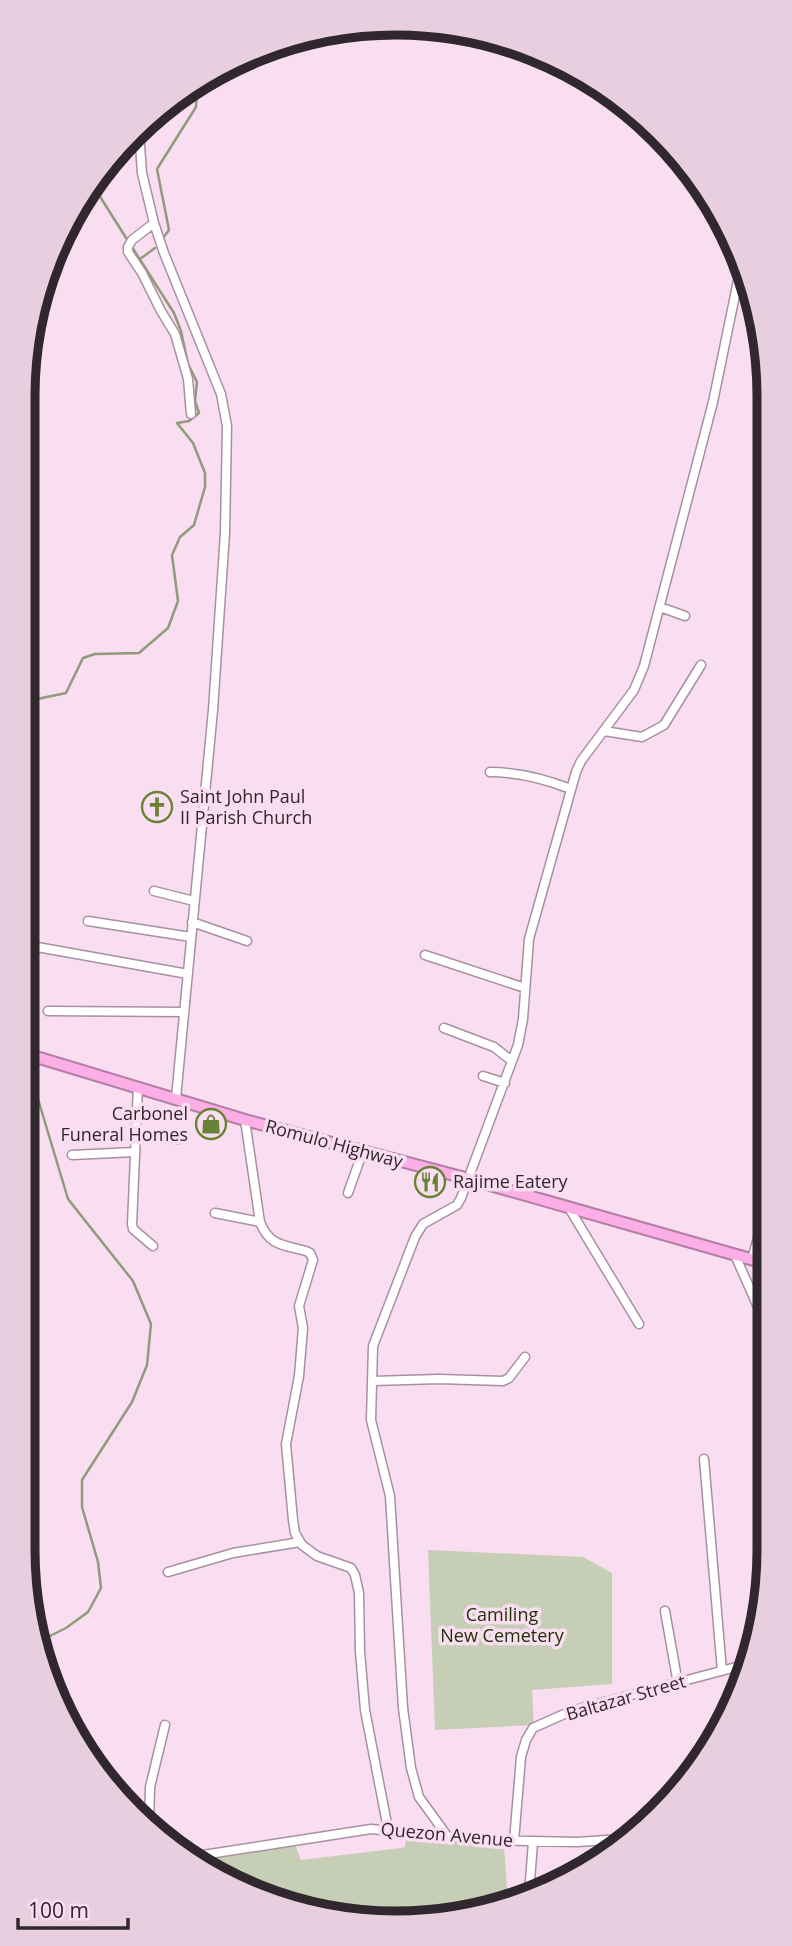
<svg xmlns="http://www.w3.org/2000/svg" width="792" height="1946" font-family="'Open Sans',sans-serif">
<rect width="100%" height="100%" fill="#f8def0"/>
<path fill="#c6cfb5" d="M428 1550 583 1557 612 1573V1684L532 1690 534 1725 435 1730Z
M406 1839 504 1844 507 1891H525V1895L469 1916 347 1920 210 1873 196 1862 295 1845 301 1860 401 1848 405 1847Z"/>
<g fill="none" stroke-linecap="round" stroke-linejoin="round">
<path stroke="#909b7b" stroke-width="2.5" d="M94 187 128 241
M163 238 169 230 157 169 196 107 197 87
M140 259 155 248
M23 702 66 693 83 658 95 654 139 653 168 628 178 601 172 555 180 537 194 525 205 487V473L193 443 177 423 189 421 199 413 195 401 197 382 188 364 181 331 174 313 132 247
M26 1059 68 1199 133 1281 151 1324 147 1365 132 1402 82 1480V1507L98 1562 101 1588 88 1612 66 1628 38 1642"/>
<g stroke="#a990a1" stroke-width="11">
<path id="minor" d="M139 132 142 173 154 223 164 253 221 394 227 426 225 533 213 710 176 1098
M154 223 132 240 128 247V252L142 273 161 311 175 334 188 379 191 414
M660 607 685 616
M604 731 642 737 664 725 701 665
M490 772C517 772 545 779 571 789
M154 891 194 901
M88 921 191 937
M192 922 247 941
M26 945 188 974
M425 955 525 988
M48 1011 184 1012
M444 1028 494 1047 512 1061
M483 1076 505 1083
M138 1087 132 1224 133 1229 153 1246
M245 1120 260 1222C269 1246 284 1245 306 1251L310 1253 313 1260 299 1306 303 1328 299 1376 286 1444 293 1520 295 1533 302 1545 317 1556 351 1568 355 1575 359 1593 360 1652 365 1710 388 1829
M136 1135 178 1139
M72 1155 135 1152
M348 1193 363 1151
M569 1208 639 1324
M215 1213 260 1222
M735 1255 769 1332
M752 1259 768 1202
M373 1381 439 1379 503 1381 509 1378 525 1357
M704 1459 722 1671
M168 1572 233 1553 300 1542
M665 1611 678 1684
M149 1824 150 1787 165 1725
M448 1837 419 1797 411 1768 403 1708 390 1496 371 1420 373 1346 415 1237 423 1224 457 1205 461 1198 518 1045 523 1019 529 939 576 772 581 761 634 690 644 666 713 402 741 266
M514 1841 521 1757 526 1740 533 1728 571 1711 751 1663
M190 1857 371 1829 480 1840 577 1842 622 1839
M529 1894 533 1842"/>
</g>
<g stroke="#b47fa6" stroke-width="14">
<path id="highway" d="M23 1053 245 1120 469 1179 768 1264"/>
</g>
<use href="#minor" stroke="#fff" stroke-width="8"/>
<use href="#highway" stroke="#fbafe6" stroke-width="10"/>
</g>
<defs>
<g id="church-ring" transform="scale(1.575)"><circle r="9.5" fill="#f8def0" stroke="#6a8234" stroke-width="1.5"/><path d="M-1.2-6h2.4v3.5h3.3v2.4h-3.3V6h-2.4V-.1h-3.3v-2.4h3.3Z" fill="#6a8234"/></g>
<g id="shop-ring" transform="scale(1.575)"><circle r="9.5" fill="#f8def0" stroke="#6a8234" stroke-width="1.5"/><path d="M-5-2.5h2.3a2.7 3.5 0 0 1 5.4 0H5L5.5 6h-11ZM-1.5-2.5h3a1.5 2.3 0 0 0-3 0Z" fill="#6a8234"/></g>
<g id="restaurant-ring" transform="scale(1.575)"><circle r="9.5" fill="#f8def0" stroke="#6a8234" stroke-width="1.5"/><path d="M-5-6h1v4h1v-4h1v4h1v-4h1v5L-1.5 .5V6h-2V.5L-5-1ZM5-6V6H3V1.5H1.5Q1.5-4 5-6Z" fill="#6a8234"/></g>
</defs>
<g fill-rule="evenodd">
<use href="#church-ring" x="157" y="807"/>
<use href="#shop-ring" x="211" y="1124"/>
<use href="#restaurant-ring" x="430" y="1182"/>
</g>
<g text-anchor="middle" stroke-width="7" stroke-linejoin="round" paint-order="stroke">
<g font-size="18" fill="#31272e" stroke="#f8def0" text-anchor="start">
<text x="180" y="803">Saint John Paul<tspan x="180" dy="21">II Parish Church</tspan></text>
<text x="188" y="1120" text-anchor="end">Carbonel<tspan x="188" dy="21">Funeral Homes</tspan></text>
<text x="453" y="1188">Rajime Eatery</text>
</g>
<g font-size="18" fill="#31272e" stroke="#f8def0">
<text transform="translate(334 1144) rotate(15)" y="6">Romulo Highway</text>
<text transform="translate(626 1698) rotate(-16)" y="6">Baltazar Street</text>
<text transform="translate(447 1835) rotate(5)" y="6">Quezon Avenue</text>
</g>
<g font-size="18" fill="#242f07" stroke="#f8def0">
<text x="502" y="1621">Camiling<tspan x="502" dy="21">New Cemetery</tspan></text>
</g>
</g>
<path d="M0 0H792V1946H0ZM396 35H396A361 361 0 0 1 757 396V1550A361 361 0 0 1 396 1911H396A361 361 0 0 1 35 1550V396A361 361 0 0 1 396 35Z" fill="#e8cfe0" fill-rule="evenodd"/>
<path fill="none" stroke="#31272e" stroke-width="9" d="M396 35H396A361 361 0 0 1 757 396V1550A361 361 0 0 1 396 1911H396A361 361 0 0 1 35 1550V396A361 361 0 0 1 396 35Z"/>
<path d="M18 1918v10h110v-10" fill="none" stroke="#31272e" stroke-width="3.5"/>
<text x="28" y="1918" font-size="21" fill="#31272e" stroke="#f8def0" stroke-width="5" paint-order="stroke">100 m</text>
</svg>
